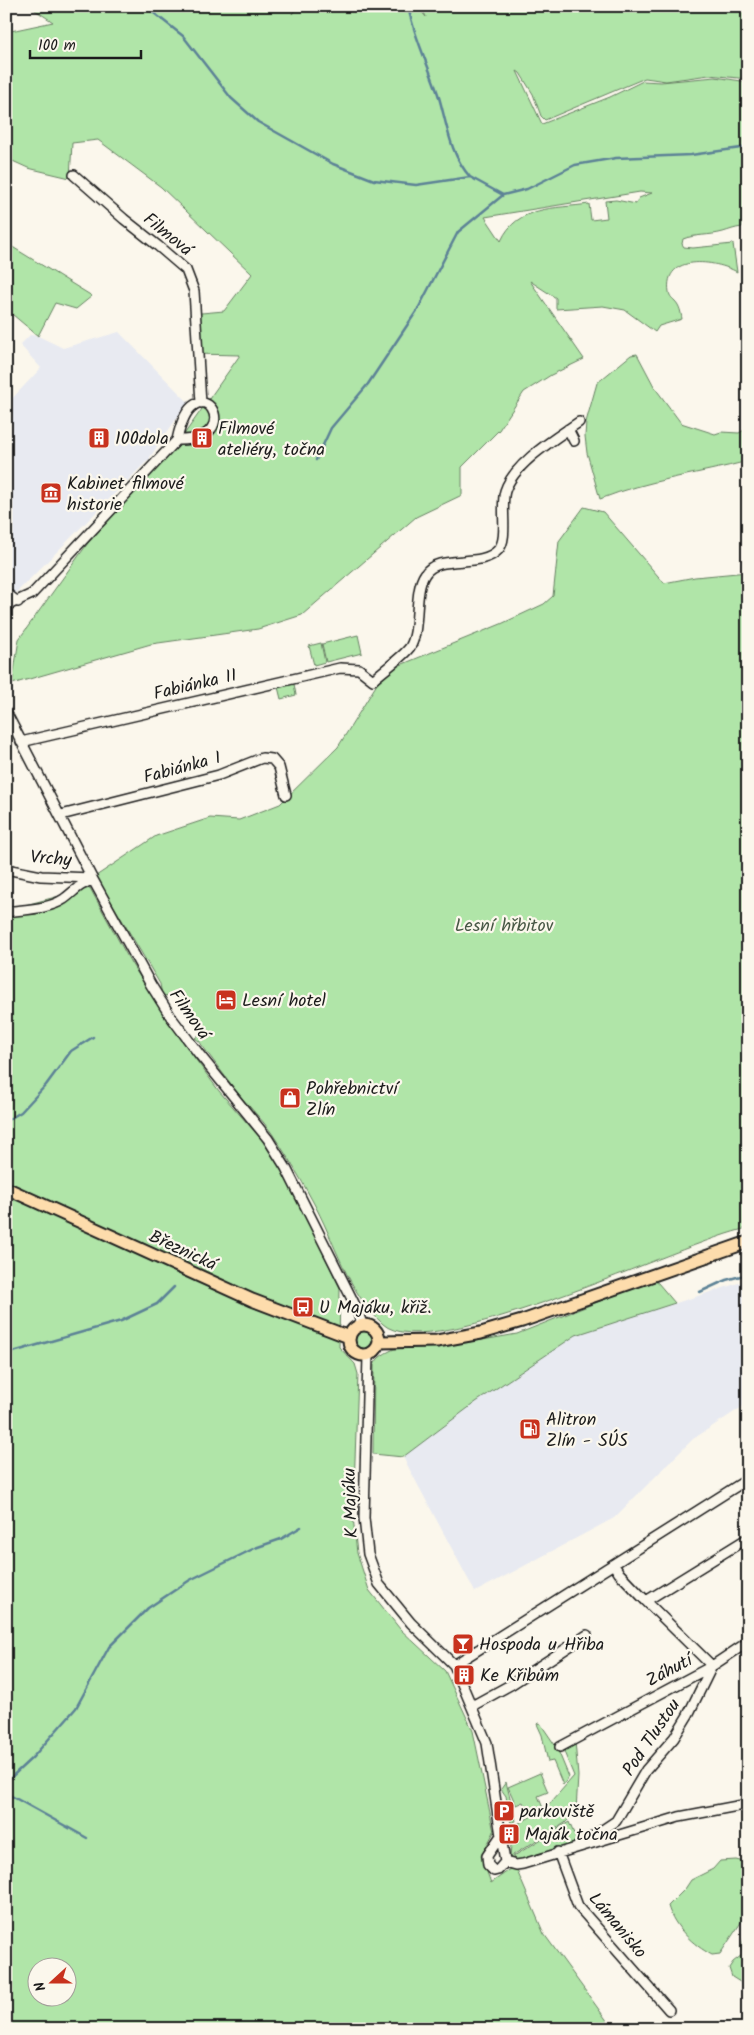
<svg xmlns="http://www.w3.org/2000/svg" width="754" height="2035" font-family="Kalam,sans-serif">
<rect width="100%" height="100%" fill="#fbf7ec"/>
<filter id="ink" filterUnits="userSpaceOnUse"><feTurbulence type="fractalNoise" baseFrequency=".02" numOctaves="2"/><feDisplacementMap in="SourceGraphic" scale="10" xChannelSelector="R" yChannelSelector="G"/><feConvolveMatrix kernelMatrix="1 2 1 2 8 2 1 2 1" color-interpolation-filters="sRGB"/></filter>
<g filter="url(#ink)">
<path fill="#e8eaf1" d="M119 332 188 402 150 457V460L147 461 12 597 6 590V405L41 368 20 345 30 335 38 336 63 348Z
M748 1280V1403L693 1439 614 1518 475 1592 403 1457 476 1402 576 1335Z"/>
<path fill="#b0e5a8" stroke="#668062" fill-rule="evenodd" d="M29 6H297L292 14 298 6H397L405 12 421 11 426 17 422 8 407 10 404 6H748V79L709 75 666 81 645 78 545 120 541 116 533 94 520 73 517 71 542 124 610 97 643 81 661 82 715 77 748 82V187L742 227C734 228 730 230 723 232 709 236 696 234 683 239L682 244 684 247 693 248 733 244 737 272C716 260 663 253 669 292 670 297 672 298 675 301 680 306 681 313 682 319L659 326 655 332 625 310 603 306 556 309V298L530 281 584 359 551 375 524 392 499 430 462 467V495L416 517 302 615 258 629 151 644 12 684 19 639 88 543 171 453 240 355 194 354 190 314 224 311 252 274 161 187 98 140 72 143 70 178 28 168 6 158V32L53 22ZM640 192 652 193 639 198 636 204 616 200 605 201 607 218 591 220 589 204C555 209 517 205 501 241L485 217Z
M6 243 92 296 76 309 55 303 38 336 6 309 11 296 6 291Z
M637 354 655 388 681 423 715 434 721 432 739 433 748 428V461C699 474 648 480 600 499L587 453 585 436 586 422 597 383 631 355Z
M584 507 603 512 664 583 695 577 748 572V1228C683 1241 430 1367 383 1324 347 1292 335 1241 312 1200 300 1177 286 1154 271 1132 261 1118 248 1106 237 1092 224 1075 211 1058 199 1041L195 1038 203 1032 178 998 179 993 178 990 168 996 162 995 160 984 96 876 156 836 210 818 239 820 280 804 338 747 377 684 393 668 501 624 544 604 553 596 559 541Z
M358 635 362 653 326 662 322 644Z
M321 643 325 662 314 665 309 646Z
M294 684 296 695 281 699 278 687Z
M90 888 131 963 177 1034 219 1091 262 1140 286 1177 340 1288 339 1347 355 1364 358 1374 353 1517 357 1553 369 1590 400 1629 445 1671 473 1731 494 1832 481 1856 491 1883 515 1866 544 1934 613 2029H6V910ZM38 1968H68V1998H38Z
M653 1280 658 1283 675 1303 576 1335 476 1402 403 1457 373 1454 374 1365C378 1356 386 1353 394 1349L477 1341 517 1334Z
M354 1340a10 10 0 1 1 20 0a10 10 0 1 1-20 0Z
M540 1723 557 1748 569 1777 563 1785 553 1761 548 1762 542 1735 537 1724Z
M575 1741 578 1776 576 1811 565 1823 513 1855 514 1862 510 1860 512 1827 545 1809 574 1776 562 1747Z
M540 1773 548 1792 538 1796 543 1808 529 1815 523 1802 516 1805 508 1787Z
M506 1782 516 1821 511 1823 506 1796 501 1789Z
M569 1822 578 1843 515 1861 514 1856Z
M736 1860 748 1863V1912L720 1954 712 1955C693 1945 674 1927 668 1906L685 1889 691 1880 713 1869 720 1861Z
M748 1928V1987L732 1977 729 1968 733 1962 742 1955 741 1947Z"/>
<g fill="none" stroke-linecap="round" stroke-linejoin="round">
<path stroke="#5c8296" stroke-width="2.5" d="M145 6 183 36 231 98 258 122 333 164 374 180 416 185 470 177 503 195 527 189 575 165 616 158 691 155 748 147
M408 6C414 37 428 64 438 94 447 123 449 153 470 177
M316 460 331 428 368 384 418 309 458 232 503 195
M6 1121 21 1112 46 1085 71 1051 93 1037
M700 1292 726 1280 748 1274
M6 1354 121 1321 157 1304 174 1287
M6 1782 33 1757 76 1708 109 1647 148 1608 190 1580 255 1548 281 1539 301 1527
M6 1793 87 1838"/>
<g stroke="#1c1c1c" stroke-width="12">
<path id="minor" d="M74 175 124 219 158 246 186 270 194 291 201 403
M568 429 574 441
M6 593 18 602
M6 606 32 594 177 440C195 355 252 442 177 440
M6 712 92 878 151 985 171 1017 199 1054 268 1139 286 1168 356 1307 362 1324
M21 742 340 668 359 669 373 680C382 671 403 657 410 647 421 630 413 591 425 574 438 553 481 569 498 550 509 539 500 507 505 491 514 463 556 438 579 422
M61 815 219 775 262 758 272 759 279 767 286 795
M6 869 41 876 92 878
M6 912C25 909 47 910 64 899 75 891 79 884 93 880
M368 1355 364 1518 368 1554 379 1584 411 1623 454 1665 487 1743 505 1862
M646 1601 748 1538
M454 1665 748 1479
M472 1706 512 1684 587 1635
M560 1747 712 1666 646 1601 619 1573 614 1565
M502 1834 487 1856 488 1865 494 1871 498 1870 505 1862
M577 1847 616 1821 646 1770 674 1738 688 1715 712 1666 748 1642
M558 1852 578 1906 669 2010
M505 1862 516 1865 523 1864 679 1817 748 1804"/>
</g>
<g stroke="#1c1c1c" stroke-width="15">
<path id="major" d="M6 1188 252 1300 349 1337
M349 1340a15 15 0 1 1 30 0a15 15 0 1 1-30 0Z
M379 1342 437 1341 481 1333 522 1321 748 1242"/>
</g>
<use href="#minor" stroke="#fbf7ec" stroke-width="9"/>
<use href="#major" stroke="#fddcac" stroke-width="11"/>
</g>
</g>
<defs>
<g id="building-square" transform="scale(1.125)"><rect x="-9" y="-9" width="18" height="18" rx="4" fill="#c8321e" stroke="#fbf7ec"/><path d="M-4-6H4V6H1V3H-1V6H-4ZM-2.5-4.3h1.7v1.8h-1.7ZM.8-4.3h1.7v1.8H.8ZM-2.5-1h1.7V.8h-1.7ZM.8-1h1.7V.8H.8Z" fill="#fff"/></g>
<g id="museum-square" transform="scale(1.125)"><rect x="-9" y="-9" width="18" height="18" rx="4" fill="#c8321e" stroke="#fbf7ec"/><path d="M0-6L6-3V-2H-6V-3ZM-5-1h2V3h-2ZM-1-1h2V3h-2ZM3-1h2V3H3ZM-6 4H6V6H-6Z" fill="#fff"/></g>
<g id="hotel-square" transform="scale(1.125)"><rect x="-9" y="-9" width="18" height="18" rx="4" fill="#c8321e" stroke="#fbf7ec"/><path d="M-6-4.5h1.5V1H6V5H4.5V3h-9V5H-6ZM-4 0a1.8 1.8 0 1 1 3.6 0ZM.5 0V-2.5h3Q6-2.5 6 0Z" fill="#fff"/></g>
<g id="shop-square" transform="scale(1.125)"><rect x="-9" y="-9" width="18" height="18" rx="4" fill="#c8321e" stroke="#fbf7ec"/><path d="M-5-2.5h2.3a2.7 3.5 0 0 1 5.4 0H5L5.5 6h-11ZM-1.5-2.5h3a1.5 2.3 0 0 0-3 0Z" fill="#fff"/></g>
<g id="bus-square" transform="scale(1.125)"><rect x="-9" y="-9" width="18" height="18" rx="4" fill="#c8321e" stroke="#fbf7ec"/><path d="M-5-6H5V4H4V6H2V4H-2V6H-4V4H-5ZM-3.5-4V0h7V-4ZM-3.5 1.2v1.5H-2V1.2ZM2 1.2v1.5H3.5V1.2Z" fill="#fff"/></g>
<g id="fuel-square" transform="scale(1.125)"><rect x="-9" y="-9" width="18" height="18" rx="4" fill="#c8321e" stroke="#fbf7ec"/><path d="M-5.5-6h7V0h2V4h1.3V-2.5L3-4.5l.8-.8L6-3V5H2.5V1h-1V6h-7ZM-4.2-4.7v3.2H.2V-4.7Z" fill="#fff"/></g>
<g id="bar-square" transform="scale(1.125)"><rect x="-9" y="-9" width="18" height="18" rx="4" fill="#c8321e" stroke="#fbf7ec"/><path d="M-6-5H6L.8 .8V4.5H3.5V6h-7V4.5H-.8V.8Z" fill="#fff"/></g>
<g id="parking-square" transform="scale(1.125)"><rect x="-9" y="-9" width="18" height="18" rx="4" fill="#c8321e" stroke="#fbf7ec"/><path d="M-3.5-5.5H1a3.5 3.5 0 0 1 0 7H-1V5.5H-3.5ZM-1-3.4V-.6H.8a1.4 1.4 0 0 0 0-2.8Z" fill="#fff"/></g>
</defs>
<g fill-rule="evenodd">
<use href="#building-square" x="99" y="438"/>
<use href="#building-square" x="202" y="438"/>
<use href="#museum-square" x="51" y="493"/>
<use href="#hotel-square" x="226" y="1000"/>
<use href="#shop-square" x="290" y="1098"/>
<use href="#bus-square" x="303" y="1307"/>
<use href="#fuel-square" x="530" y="1429"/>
<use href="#bar-square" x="463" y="1644"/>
<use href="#building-square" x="464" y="1675"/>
<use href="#parking-square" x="504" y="1811"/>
<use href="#building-square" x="509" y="1834"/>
</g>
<g text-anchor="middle" stroke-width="4.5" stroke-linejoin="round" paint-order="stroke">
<g font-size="18" fill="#1c1c1c" stroke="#fbf7ec">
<text transform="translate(168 234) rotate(39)" y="6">Filmová</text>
<text transform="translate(195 684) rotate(-13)" y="6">Fabiánka II</text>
<text transform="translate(182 767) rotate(-15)" y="6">Fabiánka I</text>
<text transform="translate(51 858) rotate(5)" y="6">Vrchy</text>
<text transform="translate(190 1014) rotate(55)" y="6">Filmová</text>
<text transform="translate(183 1250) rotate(25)" y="6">Březnická</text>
<text transform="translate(350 1503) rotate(-92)" y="6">K Majáku</text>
<text transform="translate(669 1670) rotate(-28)" y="6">Záhutí</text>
<text transform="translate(651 1737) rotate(-56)" y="6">Pod Tlustou</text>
<text transform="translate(618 1925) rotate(50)" y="6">Lámanisko</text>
</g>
<g font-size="18" fill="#1c1c1c" stroke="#fbf7ec" text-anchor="start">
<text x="218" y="434">Filmové<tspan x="218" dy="21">ateliéry, točna</tspan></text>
<text x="115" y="444">100dola</text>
<text x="67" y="489">Kabinet filmové<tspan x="67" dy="21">historie</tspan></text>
<text x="242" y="1006">Lesní hotel</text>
<text x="306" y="1094">Pohřebnictví<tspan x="306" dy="21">Zlín</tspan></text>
<text x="319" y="1313">U Majáku, křiž.</text>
<text x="546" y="1425">Alitron<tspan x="546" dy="21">Zlín - SÚS</tspan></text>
<text x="479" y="1650">Hospoda u Hřiba</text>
<text x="480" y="1681">Ke Křibům</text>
<text x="520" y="1817">parkoviště</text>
<text x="525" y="1840">Maják točna</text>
</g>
<g font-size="18" fill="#485846" stroke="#fbf7ec">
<text x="504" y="931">Lesní hřbitov</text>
</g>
</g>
<rect width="754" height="2035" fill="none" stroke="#fbf7ec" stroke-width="25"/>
<rect x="12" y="12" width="729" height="2010" fill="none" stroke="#1c1c1c" stroke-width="2" filter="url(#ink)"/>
<g transform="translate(52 1982) rotate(249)"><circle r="24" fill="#fbf7ec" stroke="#a29f99"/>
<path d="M0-4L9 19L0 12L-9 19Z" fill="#c8321e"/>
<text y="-8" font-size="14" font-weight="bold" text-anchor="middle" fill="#1c1c1c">N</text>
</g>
<path d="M30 50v8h111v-8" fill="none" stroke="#1c1c1c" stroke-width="2.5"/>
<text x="38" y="50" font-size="15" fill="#1c1c1c" stroke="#fbf7ec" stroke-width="4" paint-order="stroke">100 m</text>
</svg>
